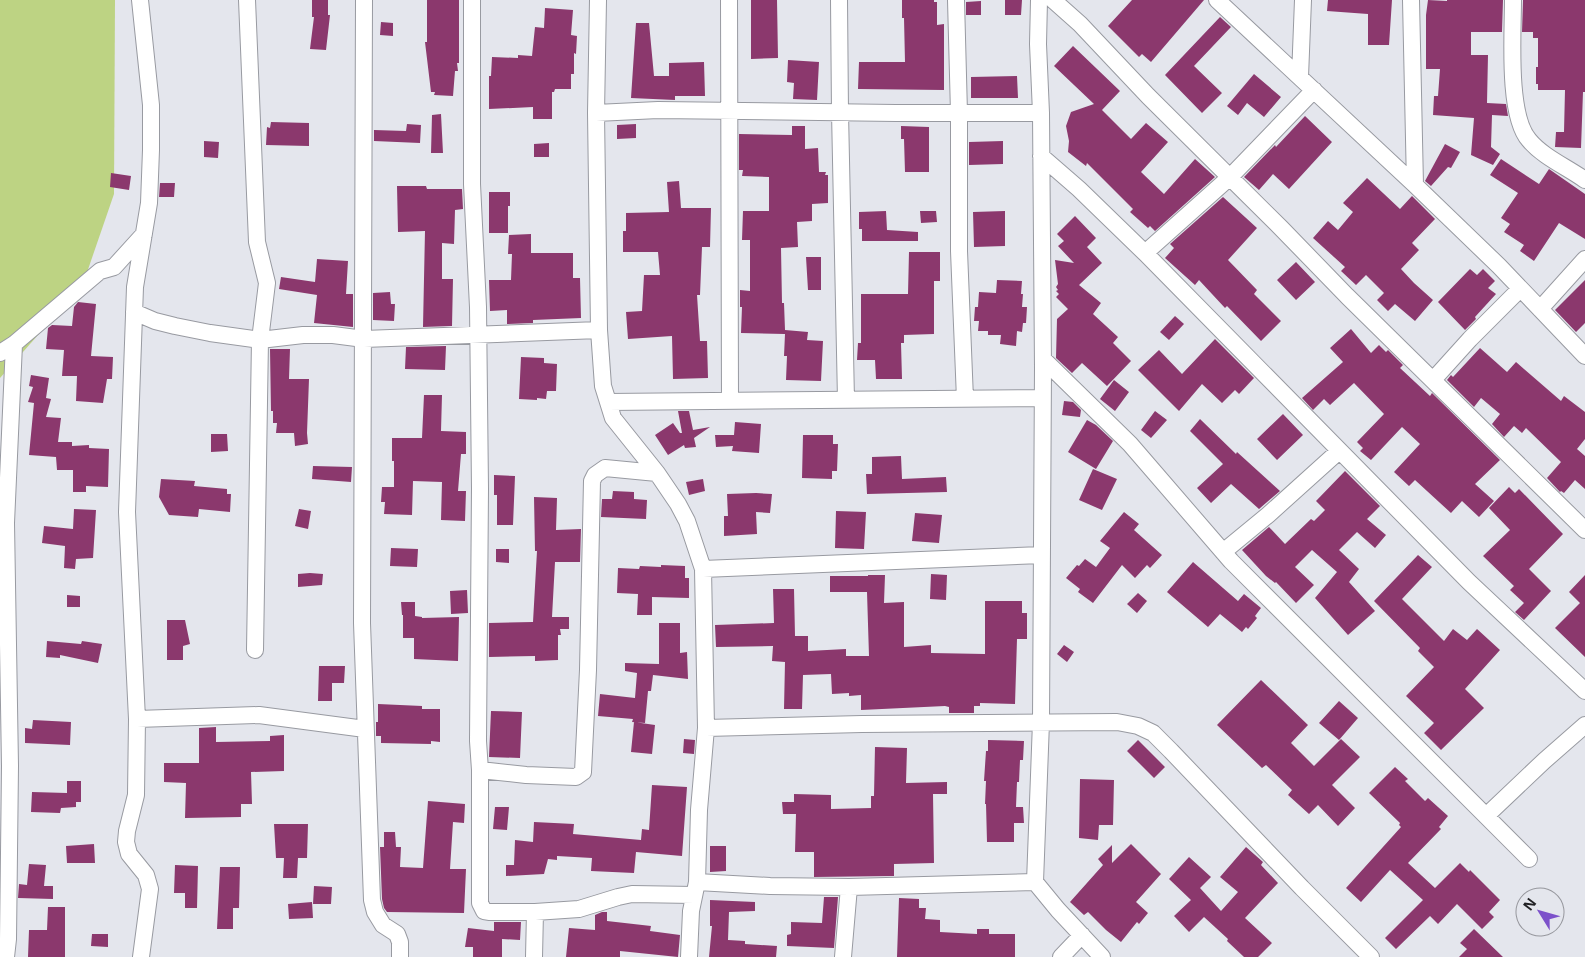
<svg xmlns="http://www.w3.org/2000/svg" width="1585" height="957" font-family="'Open Sans',sans-serif">
<rect width="100%" height="100%" fill="#e4e6ed"/>
<path fill="#bdd383" d="M0 0H115L114 194 83 284 0 378Z"/>
<path fill="#8b386d" d="M312 0H328V15H330L326 50 310 49 314 17H312Z
M427 0H459V63H457L458 71H455L453 96 434 95 435 92H431L425 42H427Z
M751 0H777L778 58 751 59Z
M902 0H934V2H937V25L944 24V90L858 89 859 62H905L904 18H902Z
M1005 0H1022L1021 15H1005Z
M1132 0H1204L1151 62 1142 54 1139 57 1108 26Z
M1328 0H1392L1389 45H1368V14L1327 11Z
M1428 0 1447 1V0H1503L1502 32H1471V55H1488L1487 103 1506 104 1508 116 1492 115 1491 147 1500 154 1493 165 1471 155 1474 118 1433 115 1434 96H1438L1440 69H1426V15Z
M1523 0H1585V92H1583L1581 148 1555 147 1556 132H1564L1565 90H1538V84H1536V67H1538V38H1533V32H1522Z
M981 1V15H966V2Z
M545 8 573 10 571 35 577 36 576 54 574 53V74H571V89H555L554 92H552V119H533V107L489 109V76H491L492 57 518 58V55L532 56 535 27 544 28Z
M1220 17 1231 27 1194 66 1222 93 1202 113 1165 75Z
M381 22 393 23V36L380 35Z
M636 23H649L654 76H669V63L704 62 705 96H675V100L631 98Z
M1073 46 1120 91 1102 110 1131 139 1146 123 1168 142 1141 172 1164 194 1195 159 1215 177 1155 231 1150 226 1148 228 1130 212 1133 209 1087 163 1086 166 1068 152 1069 141 1066 126 1071 112 1094 104 1054 66Z
M788 60 819 62 817 100 793 99 794 83 787 82Z
M1254 74 1281 97 1264 117 1247 103 1238 115 1227 106Z
M1017 76 1018 98H971V77Z
M441 114 443 153H431L432 115Z
M1305 116 1332 142 1289 189 1273 174 1259 190 1244 177 1275 145 1276 147Z
M271 122 309 123V146L266 145 267 127 270 128Z
M407 124 421 125 420 143 374 141V130L406 131Z
M636 124V138L617 139V125Z
M792 126H805V149L818 148 819 172H826L825 175H828V203L812 204V221L797 222 798 247 781 248 782 303H784L785 330 808 332 807 340 823 341 821 381 786 380 787 356H784L785 334 741 333 742 307H740V290L750 291V240H742L743 211H769V177L742 176 743 170H739V134L792 135Z
M901 126 929 127V172H905L904 139H901Z
M204 141 219 142 218 158 204 157Z
M1003 141V164L969 165V142Z
M549 143V157H534V144Z
M1445 144 1460 152 1451 168 1448 167 1431 186 1425 181Z
M1501 159 1539 184 1549 169 1585 194V239L1559 223 1534 261 1520 251 1524 245 1504 232 1510 224 1501 218 1518 193 1490 175Z
M111 173 131 176 129 190 110 187Z
M1367 178 1400 209 1412 196 1435 219 1412 243 1419 250 1401 269 1414 283 1433 300 1415 321 1395 304 1388 311 1377 300 1384 293 1366 275 1356 285 1341 271 1345 267 1313 238 1328 221 1338 230 1353 212 1343 203Z
M679 181 681 208H711L710 247H702L700 295H697L700 341H707L708 378 673 379 672 336 628 339 626 312 642 311 644 275H660L658 252H623V231H626V213L669 212 667 182Z
M160 183H175L174 197H159Z
M397 186H426L427 189H462L463 209 455 210 454 244 442 243V279H453L452 326 423 327 425 231 398 232Z
M489 192H510V206H508V233H489Z
M1223 197 1257 228 1228 260 1257 290 1254 294 1281 321 1261 341 1227 306 1225 308 1199 280 1195 285 1165 258 1174 248 1170 244Z
M886 211 887 230 918 232V241H862V229H859V212Z
M920 211H936L937 222 921 223Z
M1005 211V246L974 247 973 212Z
M1075 216 1096 238 1087 247 1102 263 1079 285 1101 303 1093 314 1118 337 1113 343 1131 361 1107 386 1082 363 1072 373 1056 358 1057 319 1068 309 1056 297 1059 294 1056 291 1058 290 1056 287 1058 284 1055 260 1074 263 1058 246 1064 241 1057 234Z
M531 234V253H573V278H580L581 318 533 320V323L507 324V310L490 311 489 280H511L512 254H508L509 235Z
M909 252H940V281H934V334L904 335V343H901L902 379H876L875 360H857L858 343H861V294H908Z
M806 257H821V290H808Z
M317 259 348 261 346 294H353V327L314 323 317 295 279 289 281 277 315 282Z
M1296 262 1315 282 1296 300 1277 280Z
M1470 269 1477 275 1483 269 1495 281 1488 288 1496 294 1475 317 1476 319 1465 330 1438 302Z
M997 280 1022 281 1021 294H1023L1022 307H1027L1026 323H1023L1022 332 1017 331 1016 346 1000 344 1001 335H988V331H978L979 321H974L975 307H978L979 292 996 293Z
M1585 280V323L1576 332 1555 310Z
M390 292 391 304H395L394 321 373 320V293Z
M78 302 96 304 91 356 113 357 112 379H107L103 403 76 401 77 376H62L64 350 46 349 48 328 52 325 72 326 74 307Z
M1175 316 1184 324 1169 340 1160 332Z
M1351 329 1371 353 1379 345 1386 352 1388 350 1403 365 1400 368 1430 396 1432 393 1500 460 1475 484 1494 501 1479 517 1462 501 1451 513 1415 480 1409 486 1394 472 1420 444 1402 427 1371 460 1360 451 1363 448 1357 442 1384 414 1354 383 1330 405 1324 399 1313 410 1302 398 1343 362 1330 348Z
M1215 339 1254 378 1239 394 1235 390 1222 403 1202 384 1179 411 1138 370 1159 350 1182 374Z
M446 346 445 370 405 369 406 347Z
M1480 348 1507 372 1516 362 1561 401 1564 396 1585 412V439L1577 449 1585 456V489L1575 480 1564 493 1561 491 1560 492 1547 478 1561 462 1526 428 1522 433 1514 426 1504 437 1492 424 1500 414 1481 398 1474 407 1447 380 1451 375 1453 377Z
M270 349H290L289 379H309L307 433 308 444 295 446 294 433H276L277 423H273V411H271Z
M521 357 544 358V363L557 364 556 391H547L546 399 537 398V400L519 399Z
M31 375 49 378 46 398 51 399 46 417 61 418 58 442H72V446L89 445V448L109 449 108 487 86 486V492H73V470H57L56 457 29 455 34 403 28 402 33 387 29 386Z
M1114 380 1129 392 1115 411 1100 399Z
M424 395H442L441 431 466 432V454H461L458 491H466L465 521 441 520 442 482 413 481 412 515 384 514 385 502H381L382 487H394V461H392V438H422Z
M1064 401 1073 402 1081 410 1080 417 1062 415Z
M678 411H689L693 430 710 427 694 438 696 447 685 448 684 445 668 455 655 435 673 423 680 433H682Z
M1155 411 1167 420 1151 438 1141 430Z
M1283 414 1303 435 1277 460 1257 439Z
M1200 419 1236 454 1237 452 1280 491 1259 509 1231 484 1211 503 1197 488 1223 464 1190 431Z
M1087 420 1096 425 1113 441 1096 469 1068 452Z
M735 422 761 424 759 453 732 451 733 446 716 447 715 435H734Z
M211 434H227L228 451 211 452Z
M803 435H833V444H838L837 471H832V479L802 478Z
M901 456 902 479 946 477 947 492 867 494 866 474H872V457Z
M313 466 352 467 351 482 312 479Z
M1093 469 1117 479 1102 510 1079 500Z
M1345 471 1380 506 1367 519 1386 535 1375 548 1357 532 1339 550 1359 569 1349 582 1375 611 1348 635 1315 598 1337 572 1312 550 1295 567 1314 585 1296 603 1276 582 1275 583 1266 576 1242 550 1269 527 1285 544 1311 519 1314 521 1325 510 1316 501Z
M494 475 515 476 513 525H497V495H494Z
M161 479 195 481 194 486 227 489V494H231L230 512 199 509 198 517 169 515 159 497Z
M703 479 705 491 689 495 686 482Z
M1509 487 1515 493 1519 489 1563 534 1529 569 1551 591 1524 620 1515 612 1524 603 1510 590 1514 586 1483 556 1510 530 1489 508Z
M613 491 634 492V499L647 500 646 519 601 517 602 499H612Z
M756 493 772 494 770 513 756 512 757 534 724 536V516H728L727 494Z
M534 497 557 498 556 530 581 529 580 562H555L552 617H569V629H560L561 635H558V660L535 661V656L489 657V623L533 622 537 551H535Z
M74 509 96 510 93 558 76 559 75 569 64 568 65 546 42 543 44 526 73 529Z
M299 509 311 511 308 529 295 526Z
M836 511 866 512 864 549 835 548Z
M1124 512 1139 524 1134 530 1162 555 1150 568 1147 565 1135 578 1122 565 1093 603 1078 592 1080 589 1066 578 1077 565 1079 566 1085 559 1096 567 1110 548 1100 541Z
M915 513 942 515 939 543 912 541Z
M391 548 418 549 417 567 390 566Z
M496 549H509V563L496 562Z
M1418 555 1432 567 1402 599 1444 641 1453 629 1467 640 1477 629 1500 650 1465 689 1484 708 1441 750 1424 733 1434 723 1406 696 1434 667 1418 651 1420 648 1374 601Z
M1193 562 1238 601 1244 594 1261 608 1255 616 1257 618 1248 629 1246 627 1242 632 1220 614 1208 627 1167 592Z
M661 565 685 566V578H689V598L652 597V615H637L638 594 617 593 618 568 639 569 640 566 661 567Z
M310 573 323 574 322 585 298 587V574Z
M931 574 947 575 946 600 930 599Z
M868 575H885L884 603 904 602V647L931 645V653L985 654V601H1022V613H1027V639H1017L1015 704 980 703V706H974V713H949V707L945 706 861 710V695L849 696V693L832 694 831 674 803 675 802 709H784L785 662 772 661 773 646 716 647 715 625 774 623 773 589H794L795 636H808V651L846 649V656H869L867 592H830V576H868Z
M1585 575V657L1555 628 1580 603 1569 592Z
M467 590 468 613 451 614 450 591Z
M1138 593 1147 601 1137 613 1127 604Z
M67 595 80 596V607H67Z
M401 602H415V616L422 617V618L459 617 458 661 414 659V638H403V615H402Z
M167 620H185L190 644 183 646V660H167Z
M659 623H680V653L687 652 688 679 653 675 651 691H648L645 723 632 722 633 719 598 716 600 694 635 698 637 673 625 671V663L659 664Z
M47 641 81 644 82 641 102 644 98 663 60 655V658L46 657Z
M1064 645 1074 652 1067 662 1057 654Z
M319 666H345L344 683H332V701H318Z
M1261 680 1308 725 1291 743 1314 766 1341 739 1360 757 1332 785 1355 808 1338 826 1318 805 1309 814 1288 795 1292 790 1266 765 1262 768 1217 725Z
M1339 701 1358 718 1339 740 1319 723Z
M378 704 422 706V709H440V742L431 741V744L381 743V736H376V722H378Z
M491 711 522 712 520 758 489 757Z
M33 720 71 722 70 745 25 743V728L32 729Z
M634 722 655 725 652 754 631 752Z
M216 727V742L270 741V736L284 735V771L251 772 252 804H241V817L185 818 186 783 164 782V763H199V728Z
M684 739 695 740 694 754 683 753Z
M988 740 1024 741 1023 760H1020L1019 782H1017L1016 807H1023L1024 823H1014V842H987L986 804H985L986 781H984L986 751H988Z
M1138 740 1165 767 1154 778 1127 751Z
M875 747 907 748 906 783 947 782V794H933L934 863 894 864V876L814 877V852H795L796 814H783L782 802H794V794L831 795V809L871 808V796H874Z
M1395 767 1408 779 1405 781 1425 801 1428 798 1448 816 1439 827 1441 829 1408 863 1435 888 1460 863 1469 872 1470 870 1500 900 1489 912 1494 917 1482 929 1457 904 1438 924 1430 916 1396 949 1385 938 1423 900 1390 870 1361 902 1346 888 1401 827 1399 825 1400 823 1369 793Z
M1080 779 1114 780 1113 825H1099L1098 840 1079 838Z
M67 781H81V802H76V807L61 808 60 813 31 812 32 792 67 793Z
M652 785 687 787 682 856 636 852 634 873 591 871 592 858 557 856V860L548 859 544 874 506 876V865H514L515 840 533 842 534 822 574 824 573 834 641 840 642 829 649 830Z
M428 801 465 804 464 823 453 822 450 869H466L464 913 387 912 384 908 382 899 380 847H384V832H395L396 847H401L400 867 423 868Z
M495 807H509L507 830 493 829Z
M274 824H308L307 858H298L297 878H283L284 858H276Z
M94 844 95 863H67L66 846Z
M1131 844 1161 874 1136 902 1148 913 1139 924 1137 922 1121 942 1106 930 1088 912 1084 915 1070 902 1103 865 1098 859 1112 845V863Z
M710 846H726V871L710 872Z
M1246 847 1263 862 1261 865 1278 883 1245 918 1272 943 1258 957H1244L1227 941 1228 939 1204 917 1189 932 1174 916 1191 900 1169 879 1189 857 1211 877 1200 888 1221 911 1238 892 1220 877Z
M29 864 46 865 44 886H53V899L18 898 19 884 27 885Z
M175 865 198 866 197 908H185V893H174Z
M220 867H240L239 908H233V929H217Z
M314 886 332 887 331 904H313Z
M824 897H838L834 948 787 946V935L791 934V922L822 923Z
M899 898 919 899V908H926L925 919 940 920V932L977 934V929H989V934H1015V957H897Z
M710 900 755 902V911L729 912 728 940 745 941V944L777 946 776 957H709L712 926H710Z
M312 902 313 918 289 919 288 904Z
M48 907H65V957H28L29 930H47Z
M602 912H607V921L651 926 650 931 680 935 678 957 620 951V957H566L569 928 595 930V915Z
M494 922H521L520 940 502 939V957H473V947H465L468 928 494 931Z
M1474 929 1503 957H1459L1467 949 1460 943Z
M92 934H108V947L91 946Z"/>
<g fill="none" stroke-linecap="round" stroke-linejoin="round">
<g stroke="#989aa1" stroke-width="18">
<path id="minor" d="M140 0 151 105V150L149 203 135 287 127 512 137 719 136 795 127 831 126 842 129 854 146 875 150 889 141 957
M247 0 257 242 267 283 260 340 255 650
M364 0 362 623 372 900 375 912 383 925 397 934 400 942V957
M472 0V184L478 307 480 489 478 741 480 770V903L484 911 490 912H535L579 909 618 897 632 894 694 895
M598 0 596 113 599 330 603 386 613 418 657 473 678 504 687 521 703 569 706 728 699 810 697 882 691 911 689 957
M729 0 730 401
M839 0 840 112 846 400
M956 0 959 113V251L965 399
M1039 0 1038 44 1041 113 1043 368 1041 722 1035 882 1058 910 1102 957
M1053 0 1080 24 1148 96 1281 228 1347 296 1585 530
M1217 0 1415 185 1499 266 1585 356
M1411 0 1415 185
M1513 0C1513 33 1507 115 1529 140 1543 157 1567 167 1585 180
M1300 77 1303 0
M596 113 658 110 896 113H1041
M1041 156 1079 189 1145 253 1469 582 1585 691
M1145 253 1230 177 1314 90
M1540 309 1585 259
M134 312 155 321 175 326 210 333 260 340 303 335H333L364 339 599 330
M0 353 14 344 100 271 114 267 144 234
M1043 359 1130 444 1231 561 1529 859
M1433 380 1470 339 1520 289
M608 402 1042 398
M1223 552 1268 515 1339 451
M703 569 1042 555
M137 719 259 715 365 729
M706 728 862 724 1117 722 1138 726 1153 733 1171 751 1302 888 1371 957
M480 770 526 775 576 777 583 772 588 670 592 481 595 475 605 468 657 473
M1486 816 1544 761 1585 725
M697 882 770 886 849 887 1035 882
M6 957 8 939 10 766 6 523 14 344
M534 957 535 912
M843 957 849 887
M1061 957 1082 935"/>
</g>
<use href="#minor" stroke="#fff" stroke-width="16"/>
</g>
<g transform="translate(1540 912) rotate(307)"><circle r="24" fill="#e4e6ed" stroke="#96979d"/>
<path d="M0-4L9 19L0 12L-9 19Z" fill="#7c51ca"/>
<text y="-8" font-size="14" font-weight="bold" text-anchor="middle" fill="#212124">N</text>
</g>
</svg>
